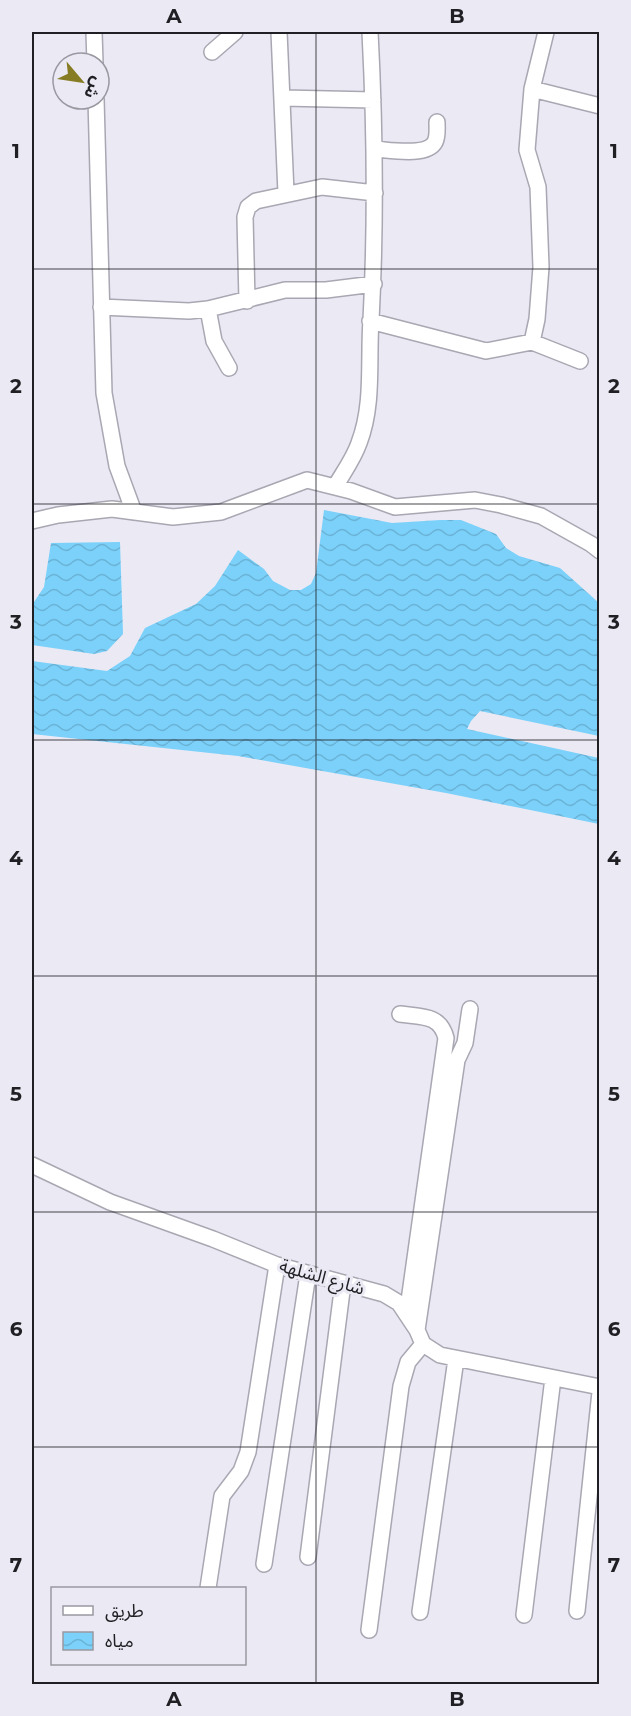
<svg xmlns="http://www.w3.org/2000/svg" width="631" height="1716" font-family="Montserrat,'Noto Sans Arabic',sans-serif">
<defs>
<pattern id="water-waves" width="16" height="10" patternUnits="userSpaceOnUse" patternTransform="scale(1.5)"><rect width="16" height="10" fill="#7bd1fa"/><path d="M0 5q4-4 8 0t8 0" fill="none" stroke="#6ab3d6"/></pattern>
</defs>
<rect width="100%" height="100%" fill="#ebe9f4"/>
<path fill="url(#water-waves)" d="M324 510 392 523 440 520H461L496 534 506 548 519 556 560 568 599 603V736L480 711 471 721 467 729 599 758V824L446 793 238 756 32 734V661L107 671 130 656 145 628 196 604 215 586 238 550 264 569 273 581 290 590H301L311 584 316 573Z
M120 542 123 634 107 651 94 654 32 645V605L44 587 51 543Z"/>
<g fill="none" stroke-linecap="round" stroke-linejoin="round">
<g stroke="#a9a7b2" stroke-width="18">
<path id="minor" d="M94 32 95 63
M279 32 286 193
M212 52 235 32
M532 89 600 106
M283 98 373 100
M96 99 104 393 117 466 134 512
M375 149C390 150 427 157 435 142 438 136 437 129 437 122
M247 301 245 217 248 207 256 201 322 187 375 193
M101 307 189 311 208 309 285 290H326L374 284
M208 309 214 341 229 368
M370 321 486 351 532 342 580 361
M532 342 537 319 541 267 538 187 527 150 532 89 546 32
M335 487C343 473 354 458 359 443 374 404 368 361 371 320 376 224 375 128 370 32
M32 521 58 515 112 509 173 517 221 512 307 480 351 491 395 507 475 500 501 505 541 516 591 544 600 551
M400 1014C421 1017 440 1014 446 1038L407 1315
M32 1165 110 1202 213 1239 277 1265 384 1294 399 1303 417 1330 423 1344 440 1355 600 1387
M417 1330 457 1060 465 1043 470 1009
M308 1557 343 1283
M264 1564 308 1274
M208 1588 222 1496 241 1471 248 1452 277 1265
M577 1611 600 1392
M420 1612 456 1359
M524 1615 553 1378
M369 1630 401 1386 408 1362 423 1344"/>
</g>
<use href="#minor" stroke="#fff" stroke-width="15"/>
</g>
<path fill="none" stroke="#201f23" stroke-width="1.5" stroke-opacity="0.55" d="M316 32V1684M32 269H600M32 504H600M32 740H600M32 976H600M32 1212H600M32 1447H600"/>
<g text-anchor="middle" stroke-width="6" stroke-linejoin="round" paint-order="stroke">
<g font-size="18" fill="#201f23" stroke="#ebe9f4">
<text transform="translate(322 1277) rotate(16)" y="6">شارع الشلهة</text>
</g>
</g>
<rect width="631" height="1716" fill="none" stroke="#ebe9f4" stroke-width="66"/>
<rect x="51" y="1587" width="195" height="78" fill="#ebe9f4" stroke="#9a98a0" stroke-width="1.5"/>
<rect x="63" y="1606" width="30" height="9" fill="#ffffff" stroke="#9a98a0" stroke-width="1.5"/>
<text x="105" y="1617" font-size="18" fill="#201f23">طريق</text>
<rect x="63" y="1632" width="30" height="18" fill="url(#water-waves)" stroke="#9a98a0" stroke-width="1.5"/>
<text x="105" y="1647" font-size="18" fill="#201f23">مياه</text>
<g transform="translate(81 81) rotate(119)"><circle r="28" fill="#ebe9f4" stroke="#9a98a0" stroke-width="1.5"/>
<path d="M0-4.5L10 22L0 15L-10 22Z" fill="#867c23"/>
<text y="-9" font-size="16" font-weight="bold" text-anchor="middle" fill="#201f23">ش</text>
</g>
<rect x="33" y="33" width="565" height="1650" fill="none" stroke="#201f23" stroke-width="2"/>
<g font-size="20" text-anchor="middle" font-weight="bold" fill="#201f23">
<text x="174" y="23">A</text>
<text x="457" y="23">B</text>
<text x="16" y="158">1</text>
<text x="614" y="158">1</text>
<text x="16" y="393">2</text>
<text x="614" y="393">2</text>
<text x="16" y="629">3</text>
<text x="614" y="629">3</text>
<text x="16" y="865">4</text>
<text x="614" y="865">4</text>
<text x="16" y="1101">5</text>
<text x="614" y="1101">5</text>
<text x="16" y="1336">6</text>
<text x="614" y="1336">6</text>
<text x="16" y="1572">7</text>
<text x="614" y="1572">7</text>
<text x="174" y="1706">A</text>
<text x="457" y="1706">B</text>
</g>
</svg>
